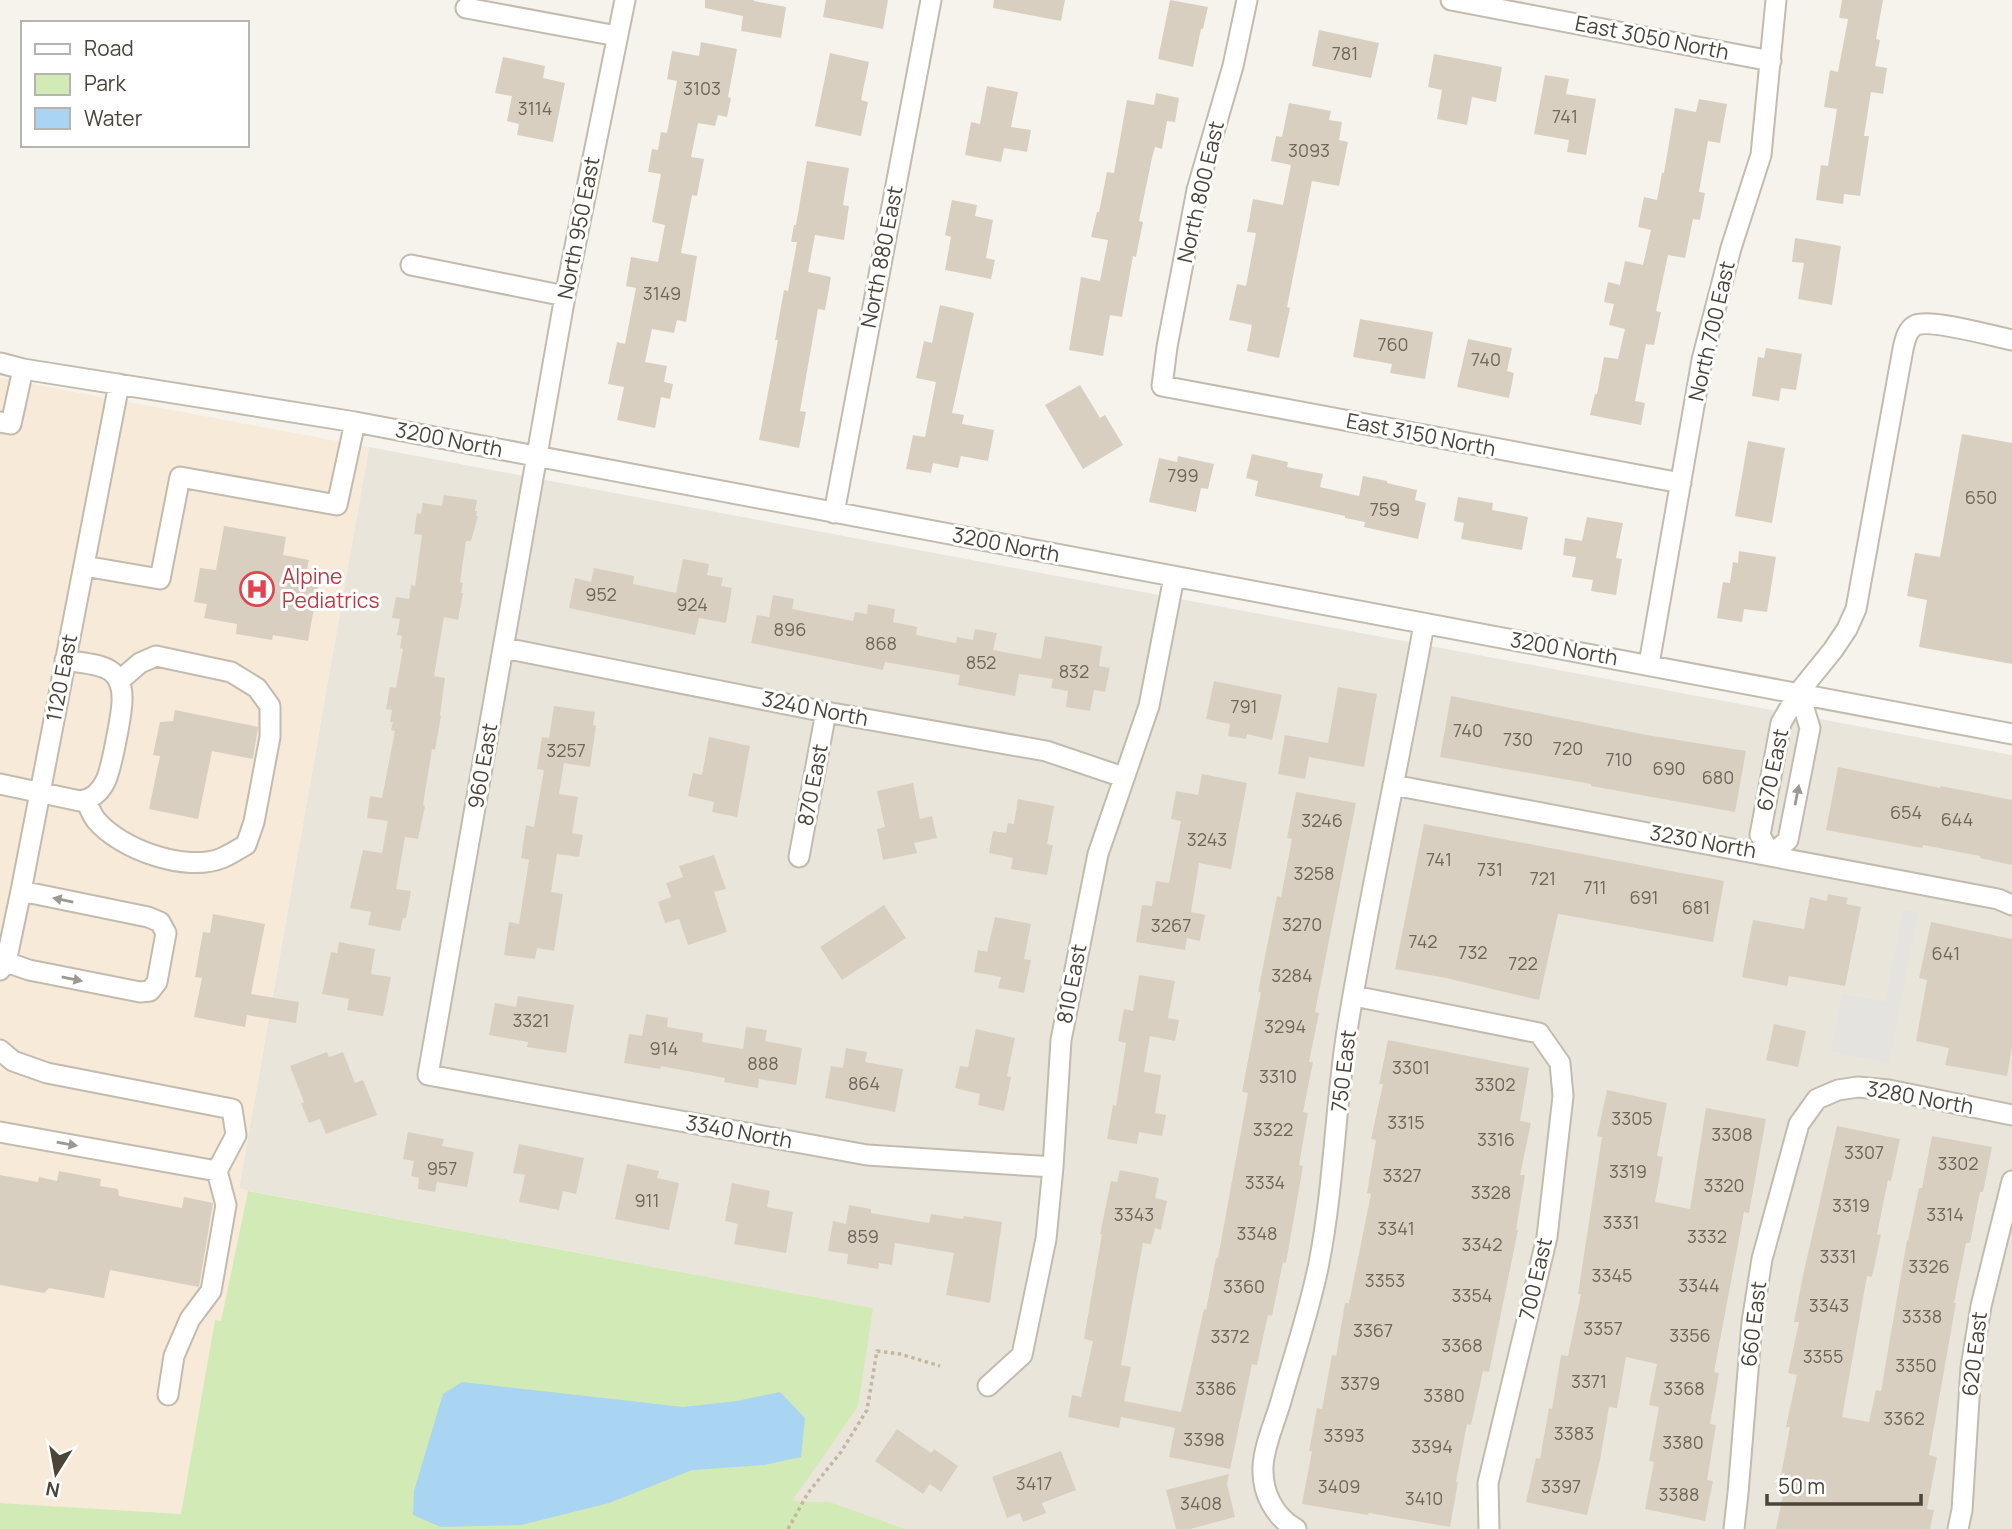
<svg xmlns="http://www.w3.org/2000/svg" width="2012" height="1529" font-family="Manrope,sans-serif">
<rect width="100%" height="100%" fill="#f6f3ec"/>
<path fill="#eae5da" d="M369 447 2012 755V1529H906L830 1502 791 1501 858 1407 872 1308 239 1189Z"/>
<path fill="#f7ead8" d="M0 378 369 447 239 1188 248 1191 221 1321H215L181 1514 0 1503Z"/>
<path fill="#d2eab5" d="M248 1191 873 1308 858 1407 792 1501 830 1502 906 1529H0V1503L181 1514 215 1320 221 1321Z"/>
<path fill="#e5e3e0" d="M1903 910 1918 913 1889 1063 1831 1051 1842 994 1885 1002Z"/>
<path fill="#a9d4f2" d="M462 1382 683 1407 737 1401 780 1392 805 1418 801 1457 764 1465 692 1470 609 1503 521 1525 441 1527 413 1515 414 1491 443 1394Z"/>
<path fill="#d8cfc1" d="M705 0H754V1L786 7 781 38 741 31 743 16 705 8Z
M826 0H888L883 29 823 17Z
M994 0H1065L1061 21 993 8Z
M1170 0 1208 7 1203 29H1201L1193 67 1158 59Z
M1842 0H1883L1876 39 1880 40 1875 66 1887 68 1883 94 1871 92 1864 136H1869L1860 196 1844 194 1843 204 1816 200 1821 165 1828 166 1837 109 1824 107 1830 70 1838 72 1848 19 1839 18Z
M1319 30 1379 43 1371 78 1312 66Z
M701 42 737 49 728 97 731 98 727 117 718 115 715 126 698 123 691 157 704 159 697 196 692 195 681 253 697 256 686 322 677 320 674 333 652 329 645 362 667 366 664 382 673 384 670 399 661 397 655 428 617 420 624 387 608 384 617 342 625 344 636 288 626 286 631 257 658 262 665 225 652 222 661 174 648 172 652 149 658 150 661 132 667 133 677 81 667 79 672 51 699 56Z
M830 53 869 62 861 100 868 102 861 136 815 126Z
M1434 54 1502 67 1496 102 1472 97 1467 125 1437 119 1442 90 1428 87Z
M503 57 545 66 543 78 565 83 553 142 517 135 519 124 507 121 512 96 495 93Z
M1545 75 1569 79 1566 94 1596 99 1586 155 1567 152 1569 140 1534 134Z
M987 86 1018 92 1011 127 1031 130 1027 152 1004 148 1001 162 965 155 971 122 980 124Z
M1156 93 1179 98 1175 122 1167 121 1162 149 1155 147 1152 158 1139 221 1143 222 1136 257 1133 256 1122 317 1110 315 1103 356 1069 350 1081 277 1100 281 1108 240 1091 237 1097 212H1099L1107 172 1114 173 1127 100 1154 105Z
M1699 99 1727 104 1720 143 1708 141 1699 192 1705 193 1700 220 1693 219 1685 258 1668 255 1656 311 1661 312 1654 345 1646 344 1635 401 1645 403 1641 425 1590 415 1595 394H1597L1604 357 1618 359 1625 329 1609 325 1614 304 1604 302 1608 282 1620 285 1625 261 1643 265 1651 230 1638 227 1644 197 1657 200 1662 173H1664L1675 108 1696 112Z
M1289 103 1331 111 1329 120 1342 122 1339 140 1348 142 1339 186 1312 181 1287 307 1290 308 1279 358 1247 351 1252 325 1229 320 1237 284 1246 286 1256 233 1247 232 1253 199 1283 205 1291 165 1271 161 1276 136 1282 137Z
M807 161 849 168 843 205 849 206 844 240 815 235 808 272 831 277 825 310 818 309 800 411 806 412 799 448 759 440 778 340H775L784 290 788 291 797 242H791L794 225H796Z
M952 200 977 205 975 216 993 220 986 258 995 260 991 279 945 270 951 237 945 235Z
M1795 238 1841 246 1832 305 1798 299 1804 263 1792 262Z
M940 305 974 313 952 413 964 415 962 424 994 430 988 461 961 456 958 468 933 463 931 473 906 469 913 435 925 437 936 382 916 378 924 341 932 343Z
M1360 319 1433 332 1425 379 1390 373 1392 364 1353 357Z
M1468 339 1512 348 1507 371 1514 373 1509 398 1457 387Z
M1766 348 1802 354 1796 390 1781 388 1779 401 1752 396 1758 357 1764 358Z
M1080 385 1100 418 1105 415 1123 445 1083 469 1045 405Z
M1962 434 2012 443V664L1919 647 1927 600 1907 596 1915 553 1940 557Z
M1748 441 1785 448 1772 523 1735 516Z
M1252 454 1288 462 1287 467 1323 474 1320 487 1359 496 1363 476 1387 481V483L1417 490 1415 500 1426 503 1418 539 1364 527 1365 522 1345 518V516L1255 496 1258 481 1246 478Z
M1178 456 1214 464 1208 489 1201 488 1196 512 1149 502 1159 458 1177 462Z
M444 495 477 500 475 511H477L476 516H478L471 541H466L460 582 463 583 461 593H463L458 620 444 617 434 676 445 678 440 715 441 716 435 750 432 749 423 805 425 806 418 839 405 837 396 889 411 891 406 918H403L400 931 368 925 371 912 350 908 363 850 382 853 388 821 367 818 370 796 382 798 395 731 391 730 393 722H390L392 710 386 709 390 687 396 688 403 649 400 648 402 636 397 635 400 619 392 618 396 597 409 599 411 585 415 586 422 535 414 534 417 513 421 514 423 503 442 506Z
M1458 497 1493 503 1492 510 1528 517 1522 550 1461 539 1464 523 1454 521Z
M1587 517 1623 523 1616 558 1622 559 1616 595 1591 591 1593 580 1572 577 1576 557 1563 555 1565 538 1582 541Z
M224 526 286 537 283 555 309 560 306 573 320 575 308 641 273 635 272 640 236 634 237 624 204 618 207 604 194 602 200 568 216 570Z
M1739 551 1776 557 1767 612 1744 609 1742 622 1717 618 1723 582 1730 583 1733 562 1738 563Z
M683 559 709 564 707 575 723 578 721 586 732 588 726 623 699 618 695 635 569 608 575 578 591 582 594 568 634 576 633 584 676 593Z
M773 595 794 599 792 609 853 621 855 612 867 614 868 604 895 609 893 622 917 627 916 635 956 643 957 637 973 640 975 629 997 633 993 650 1041 659 1045 636 1102 646 1099 666 1110 668 1105 692 1094 690 1090 711 1066 707 1068 691 1051 688 1053 679 1019 674 1015 696 958 685 960 675 885 662 883 670 751 643 757 615 769 617Z
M1214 681 1282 695 1272 740 1247 734 1246 739 1228 736 1230 724 1206 719Z
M1338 687 1377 694 1364 767 1309 757 1305 779 1278 774 1285 735 1328 743Z
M1451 696 1647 735 1746 751 1735 812 1591 786V784L1440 757Z
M554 706 595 712 593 725 596 726 590 767 564 763 559 794 578 797 572 833 583 835 579 857 557 854 551 892 563 894 554 951 537 948 535 959 504 955 509 922 519 924 529 860 521 858 526 825 534 827 544 770 537 769 542 737 549 738Z
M175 710 258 727 253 759 212 751 198 819 149 809 160 756 153 755 160 722 173 721Z
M709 737 750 746 737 817 712 812 714 802 688 796 693 773 702 775Z
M1838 767 1940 788 1941 786 2012 800V865L1980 858V856L1923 845 1922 848 1826 830Z
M1202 774 1247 783 1231 869 1199 863 1191 912 1205 915 1200 941 1187 938 1185 950 1136 942 1142 905 1152 906 1156 881 1169 883 1181 821 1171 819 1176 791 1198 795Z
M913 783 920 819 932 816 937 838 914 843 917 853 883 860 877 829 885 827 877 791Z
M1296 792 1356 803 1315 1012 1319 1013 1309 1062H1313L1303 1112 1308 1113 1299 1165 1303 1166 1286 1263 1283 1262 1272 1316 1268 1315 1257 1365 1252 1364 1230 1469 1169 1457 1175 1428 1121 1417 1119 1428 1068 1417 1072 1395 1081 1397 1093 1341 1084 1339 1102 1234H1100L1111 1181 1117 1182 1120 1170 1159 1178 1155 1198 1167 1201 1161 1230 1155 1228 1151 1244 1143 1243 1121 1365 1131 1367 1124 1401 1181 1412 1204 1309 1206 1310 1216 1258H1218L1248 1093 1242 1092 1261 992H1258L1277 896 1281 897 1292 839 1287 838Z
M1018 799 1054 806 1047 844 1053 845 1047 875 1011 869 1013 858 989 853 993 831 1006 833 1008 823 1014 824Z
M1424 824 1724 881 1713 942 1559 914H1558L1539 1000 1446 978 1395 969Z
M714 855 726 889 714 892 727 932 688 945 679 919 665 923 658 902 671 897 666 883 683 877 679 866Z
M1828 894 1848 898 1846 904 1861 907 1845 986 1789 976 1787 986 1742 977 1753 920 1804 929 1810 897 1827 901Z
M884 905 906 938 842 980 820 947Z
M213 914 265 924 251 994 299 1002 296 1023 247 1015 245 1027 194 1017 202 978 195 977 203 932 210 933Z
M995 917 1031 924 1024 959 1031 960 1024 993 998 988 1001 977 974 972 978 950 987 952Z
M1931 922 2012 939V1047L2007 1076 1945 1065 1949 1048 1916 1041 1927 980 1919 978Z
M339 942 375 949 371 974 391 977 383 1016 347 1010 349 999 322 994 331 952 337 953Z
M1139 975 1175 981 1168 1018 1179 1020 1175 1041 1150 1036 1144 1072 1161 1075 1155 1113 1166 1115 1162 1136 1139 1132 1137 1144 1107 1139 1113 1105 1116 1106 1126 1043 1118 1041 1124 1009 1133 1011Z
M518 996 574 1005 566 1053 527 1047 528 1042 489 1035 495 1003 516 1007Z
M646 1014 668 1018 667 1027 703 1033 702 1042 743 1049 746 1027 767 1030 765 1041 802 1048 796 1085 759 1079 758 1088 724 1082 725 1078 661 1066 660 1069 624 1063 629 1034 642 1036Z
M1774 1024 1806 1031 1798 1067 1766 1060Z
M976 1029 1015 1038 1007 1076 1011 1077 1004 1111 978 1105 980 1094 955 1088 960 1066 968 1067Z
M1388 1040 1529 1068 1520 1121 1531 1123 1520 1175H1525L1516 1230H1518L1489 1372 1483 1371 1471 1425 1467 1424 1456 1482H1458L1450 1527 1369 1513 1368 1515 1302 1504 1312 1451H1309L1317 1408 1322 1409 1332 1355 1336 1356 1345 1303H1349L1371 1194 1367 1193 1376 1140 1371 1139 1383 1084H1379Z
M846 1048 867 1052 865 1062 903 1069 895 1112 825 1098 831 1066 843 1068Z
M327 1052 329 1057 343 1052 355 1083 363 1080 377 1115 326 1134 320 1119 309 1123 301 1103 304 1102 290 1066Z
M1607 1090 1667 1103 1657 1156 1663 1157 1655 1202 1690 1209 1706 1108 1766 1119 1749 1213 1744 1212 1714 1372 1719 1373 1710 1424 1716 1425 1707 1480 1713 1481 1705 1521 1645 1509 1654 1462 1649 1461 1659 1407 1649 1405 1657 1364 1626 1357 1617 1408 1609 1407 1600 1460 1587 1515 1526 1502 1536 1458 1540 1459 1549 1408 1552 1409 1561 1355 1568 1356 1581 1294H1578L1602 1137 1597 1136Z
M1837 1126 1900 1139 1891 1181 1888 1180 1877 1234 1881 1235 1872 1277 1867 1276 1842 1417 1869 1422 1876 1390 1881 1391 1907 1240 1908 1241 1919 1188H1922L1932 1136 1992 1147 1983 1192H1980L1970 1243H1966L1954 1303H1956L1929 1455 1937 1457 1927 1509 1934 1510 1930 1529H1776L1786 1481 1780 1480 1790 1427H1786L1797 1375 1788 1373 1799 1322H1794L1802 1280Z
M408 1132 444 1139 442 1146 474 1152 467 1187 437 1182 435 1192 418 1189 419 1178 411 1176 414 1161 403 1159Z
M519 1144 584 1158 576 1194 563 1191 559 1210 519 1202 525 1175 513 1173Z
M627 1164 659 1171 657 1178 679 1183 669 1230 615 1219Z
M59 1171 101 1179 100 1186 118 1189 119 1196 182 1208 184 1197 213 1203 199 1287 110 1270 104 1298 49 1288 44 1293 0 1285V1175L38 1182 39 1177 57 1181Z
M732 1183 770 1191 767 1207 793 1212 786 1253 734 1244 738 1224 725 1221Z
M849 1205 871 1209V1213L929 1223 931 1214 963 1219 964 1216 1002 1222 990 1303 946 1295 954 1253 895 1243 892 1265 879 1263 878 1269 847 1264 848 1254 828 1251 833 1221 846 1224Z
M897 1429 931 1453 934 1449 958 1466 941 1492 930 1484 923 1494 875 1461Z
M1061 1451 1076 1490 1042 1503 1046 1513 1023 1522 1020 1513 1007 1518 992 1477Z
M1229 1474 1227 1484 1235 1517 1190 1529H1176L1166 1490Z"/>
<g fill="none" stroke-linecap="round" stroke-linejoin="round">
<g stroke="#c2bbae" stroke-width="23">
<path id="minor" d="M625 0 565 296 428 1075 867 1155 1053 1167
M1247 0 1233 66 1197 190 1167 347 1162 386 1681 483
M1451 0 1771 61
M466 8 617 36
M411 265 565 296
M0 363 23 369 355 422 2012 734
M0 422 11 424 23 369
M834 513 931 0
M84 566 160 579 180 477 337 505 355 422
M504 648 826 712 1046 751 1123 777
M1649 664 1702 360 1731 248 1761 155 1776 0
M1799 692 1810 728 1788 840 1771 855 1760 835 1781 723 1799 692 1833 650 1847 629 1856 609 1903 349C1905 340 1907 329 1916 325 1932 319 1993 336 2012 340
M0 784 80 801C91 800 100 792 105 782 111 772 123 709 122 697 122 688 120 679 112 672 101 663 79 663 65 660
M1393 785 1998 899 2012 905
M86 801C89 807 92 815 96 820 120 849 186 873 222 858 230 855 238 849 246 845L254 822 270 737V706L257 688 231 672 156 656 140 663 119 681
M799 857 826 712
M6 962 29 970 140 992 150 991 157 982 166 933 160 922 148 917 21 891
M0 970 6 962 21 891 119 384
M1354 996 1539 1033 1560 1063 1563 1096 1547 1237 1488 1483 1489 1529
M0 1050 13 1061 47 1073 232 1109 236 1135 217 1171 226 1205 211 1291 190 1319 174 1356 168 1395
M0 1132 217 1171
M988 1386 1022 1355 1046 1239 1053 1167 1061 1040 1098 854 1149 706 1174 577
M1296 1529C1274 1516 1262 1493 1263 1467 1264 1445 1275 1422 1281 1401 1294 1355 1310 1309 1319 1263 1334 1186 1335 1108 1347 1031 1369 895 1400 760 1424 624
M1734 1529 1738 1493 1752 1322 1762 1259 1799 1124 1817 1099 1838 1090 1858 1087 1889 1090 2012 1115
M1958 1529 1962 1510 1971 1367 1981 1306 2012 1181"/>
</g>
<path stroke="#c4b79f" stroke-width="3.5" stroke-dasharray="3.5 3.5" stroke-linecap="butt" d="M788 1529 808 1493 841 1452 867 1410 877 1351 900 1354 940 1366"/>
<use href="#minor" stroke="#fff" stroke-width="19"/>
</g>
<defs><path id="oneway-solid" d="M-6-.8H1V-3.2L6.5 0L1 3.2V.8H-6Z" transform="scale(1.75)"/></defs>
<g fill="#9c9892">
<use href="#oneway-solid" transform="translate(1797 795) rotate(-79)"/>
<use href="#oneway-solid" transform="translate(63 900) rotate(-168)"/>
<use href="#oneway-solid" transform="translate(72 979) rotate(11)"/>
<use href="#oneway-solid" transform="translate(67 1144) rotate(10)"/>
</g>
<defs>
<g id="hospital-ring" transform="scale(1.75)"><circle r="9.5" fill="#fff" stroke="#e0444e" stroke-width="1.5"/><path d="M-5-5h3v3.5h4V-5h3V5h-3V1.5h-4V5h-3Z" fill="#e0444e"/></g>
</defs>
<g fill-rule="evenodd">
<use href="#hospital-ring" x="257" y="589"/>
</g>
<g text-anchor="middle" stroke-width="6" stroke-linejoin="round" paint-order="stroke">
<g font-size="18" fill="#6e675b">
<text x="1345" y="60">781</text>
<text x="702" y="95">3103</text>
<text x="535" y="115">3114</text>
<text x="1565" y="123">741</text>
<text x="1309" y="157">3093</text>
<text x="662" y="300">3149</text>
<text x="1393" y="351">760</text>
<text x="1486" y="366">740</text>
<text x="1183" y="482">799</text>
<text x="1981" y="504">650</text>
<text x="1385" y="516">759</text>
<text x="601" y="601">952</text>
<text x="692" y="611">924</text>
<text x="790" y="636">896</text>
<text x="881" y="650">868</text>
<text x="981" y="669">852</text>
<text x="1074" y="678">832</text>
<text x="1244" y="713">791</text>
<text x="1468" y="737">740</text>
<text x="1518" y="746">730</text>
<text x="1568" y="755">720</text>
<text x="566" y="757">3257</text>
<text x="1619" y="766">710</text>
<text x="1669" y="775">690</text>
<text x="1718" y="784">680</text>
<text x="1906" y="819">654</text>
<text x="1957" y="826">644</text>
<text x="1322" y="827">3246</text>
<text x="1207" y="846">3243</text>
<text x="1439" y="866">741</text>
<text x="1490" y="876">731</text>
<text x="1314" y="880">3258</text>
<text x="1543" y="885">721</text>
<text x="1595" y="894">711</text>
<text x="1644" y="904">691</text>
<text x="1696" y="914">681</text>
<text x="1302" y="931">3270</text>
<text x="1171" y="932">3267</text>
<text x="1423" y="948">742</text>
<text x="1473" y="959">732</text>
<text x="1946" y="960">641</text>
<text x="1523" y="970">722</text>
<text x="1292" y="982">3284</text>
<text x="531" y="1027">3321</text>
<text x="1285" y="1033">3294</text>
<text x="664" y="1055">914</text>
<text x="763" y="1070">888</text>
<text x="1411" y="1074">3301</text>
<text x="1278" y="1083">3310</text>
<text x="864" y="1090">864</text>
<text x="1495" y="1091">3302</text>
<text x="1632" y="1125">3305</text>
<text x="1406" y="1129">3315</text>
<text x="1273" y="1136">3322</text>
<text x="1732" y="1141">3308</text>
<text x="1496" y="1146">3316</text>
<text x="1864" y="1159">3307</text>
<text x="1958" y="1170">3302</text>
<text x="442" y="1175">957</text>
<text x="1628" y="1178">3319</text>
<text x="1402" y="1182">3327</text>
<text x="1265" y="1189">3334</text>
<text x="1724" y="1192">3320</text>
<text x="1491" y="1199">3328</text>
<text x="647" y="1207">911</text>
<text x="1851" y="1212">3319</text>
<text x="1134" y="1221">3343</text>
<text x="1945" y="1221">3314</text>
<text x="1621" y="1229">3331</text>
<text x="1396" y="1235">3341</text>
<text x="1257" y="1240">3348</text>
<text x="863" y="1243">859</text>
<text x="1707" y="1243">3332</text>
<text x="1482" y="1251">3342</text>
<text x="1838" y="1263">3331</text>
<text x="1929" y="1273">3326</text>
<text x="1612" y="1282">3345</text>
<text x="1385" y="1287">3353</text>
<text x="1699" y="1292">3344</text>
<text x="1244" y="1293">3360</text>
<text x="1472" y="1302">3354</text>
<text x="1829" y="1312">3343</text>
<text x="1922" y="1323">3338</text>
<text x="1603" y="1335">3357</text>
<text x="1373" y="1337">3367</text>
<text x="1690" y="1342">3356</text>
<text x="1230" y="1343">3372</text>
<text x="1462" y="1352">3368</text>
<text x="1823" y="1363">3355</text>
<text x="1916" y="1372">3350</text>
<text x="1589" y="1388">3371</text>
<text x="1360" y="1390">3379</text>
<text x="1216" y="1395">3386</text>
<text x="1684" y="1395">3368</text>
<text x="1444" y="1402">3380</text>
<text x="1904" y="1425">3362</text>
<text x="1574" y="1440">3383</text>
<text x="1344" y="1442">3393</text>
<text x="1204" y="1446">3398</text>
<text x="1683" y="1449">3380</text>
<text x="1432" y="1453">3394</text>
<text x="1034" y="1490">3417</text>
<text x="1339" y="1493">3409</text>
<text x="1561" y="1493">3397</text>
<text x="1679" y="1501">3388</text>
<text x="1424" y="1505">3410</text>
<text x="1201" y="1510">3408</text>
</g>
<g font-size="21" fill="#4b4439" stroke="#fff">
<text transform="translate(1652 38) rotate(11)" y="7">East 3050 North</text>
<text transform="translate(1201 192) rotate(-77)" y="7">North 800 East</text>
<text transform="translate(579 228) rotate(-79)" y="7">North 950 East</text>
<text transform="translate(882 257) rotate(-79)" y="7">North 880 East</text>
<text transform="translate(1712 331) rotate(-77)" y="7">North 700 East</text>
<text transform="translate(1421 435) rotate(11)" y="7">East 3150 North</text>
<text transform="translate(449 440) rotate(11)" y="7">3200 North</text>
<text transform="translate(1006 545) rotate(11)" y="7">3200 North</text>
<text transform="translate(1564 649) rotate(10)" y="7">3200 North</text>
<text transform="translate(62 678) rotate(-79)" y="7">1120 East</text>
<text transform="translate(815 709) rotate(11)" y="7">3240 North</text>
<text transform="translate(483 766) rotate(-80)" y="7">960 East</text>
<text transform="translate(1773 770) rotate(-78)" y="7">670 East</text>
<text transform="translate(813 785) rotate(-79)" y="7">870 East</text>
<text transform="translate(1703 842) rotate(10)" y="7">3230 North</text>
<text transform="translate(1072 984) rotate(-79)" y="7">810 East</text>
<text transform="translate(1344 1071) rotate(-83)" y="7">750 East</text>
<text transform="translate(1920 1098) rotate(10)" y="7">3280 North</text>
<text transform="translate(739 1132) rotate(10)" y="7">3340 North</text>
<text transform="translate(1536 1279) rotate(-77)" y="7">700 East</text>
<text transform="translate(1754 1324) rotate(-83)" y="7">660 East</text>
<text transform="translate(1975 1354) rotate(-83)" y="7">620 East</text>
</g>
<g font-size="21" fill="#be3a42" stroke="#fff" text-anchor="start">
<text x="282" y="584">Alpine<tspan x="282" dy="24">Pediatrics</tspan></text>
</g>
</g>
<rect x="21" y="21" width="228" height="126" fill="#ffffff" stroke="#b7b4b0" stroke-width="2"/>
<rect x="35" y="44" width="35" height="10" fill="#ffffff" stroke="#b7b4b0" stroke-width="2"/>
<text x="84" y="56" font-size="21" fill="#4b4439">Road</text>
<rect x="35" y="74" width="35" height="21" fill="#d2eab5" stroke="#b7b4b0" stroke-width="2"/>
<text x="84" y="91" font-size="21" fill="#4b4439">Park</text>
<rect x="35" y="108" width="35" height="21" fill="#a9d4f2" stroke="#b7b4b0" stroke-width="2"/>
<text x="84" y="126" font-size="21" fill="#4b4439">Water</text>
<g transform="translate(56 1473) rotate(191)" stroke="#ffffff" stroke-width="5" paint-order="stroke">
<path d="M0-5L12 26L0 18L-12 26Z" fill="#4b4439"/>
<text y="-10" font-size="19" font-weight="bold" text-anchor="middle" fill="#4b4439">N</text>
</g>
<path d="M1767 1494v10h154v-10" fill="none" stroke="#4b4439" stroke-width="3.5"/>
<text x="1778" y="1494" font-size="21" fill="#4b4439" stroke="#ffffff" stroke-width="5" paint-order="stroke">50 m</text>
</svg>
